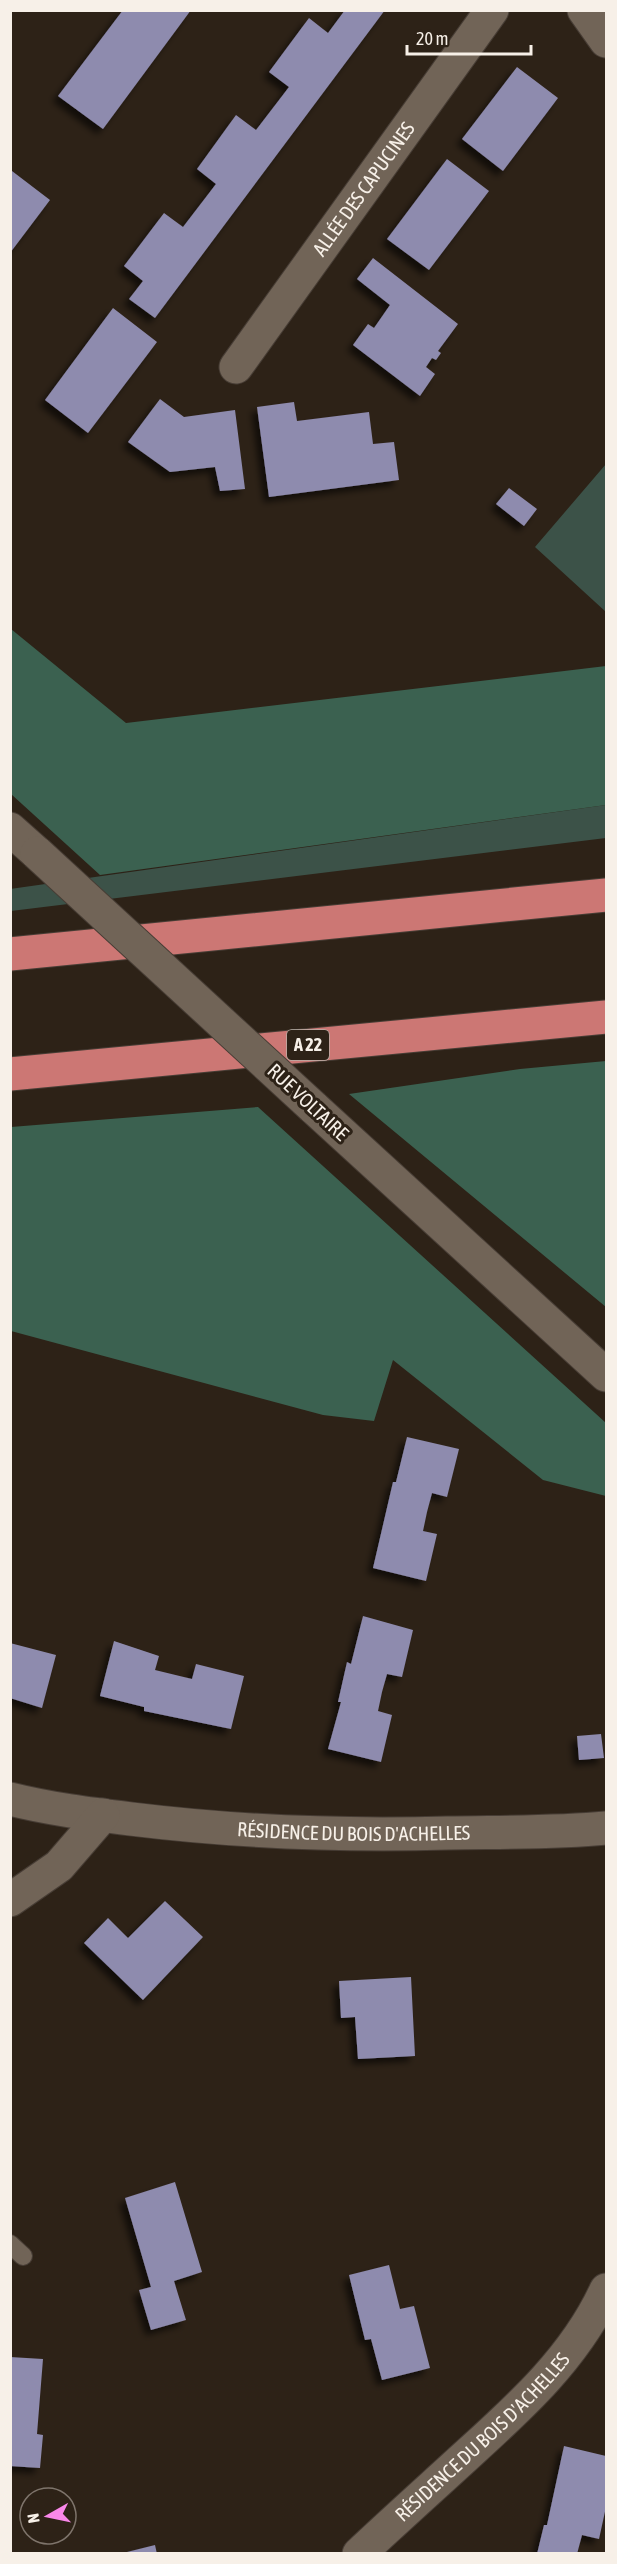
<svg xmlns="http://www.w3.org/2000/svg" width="617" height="2564" font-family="'Asap Condensed',sans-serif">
<defs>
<filter id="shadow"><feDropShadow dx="-5.5" dy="5.5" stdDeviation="3" flood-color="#0009"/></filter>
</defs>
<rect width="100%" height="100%" fill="#2d2217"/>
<path fill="#3c5248" d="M606 464V612L535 547Z
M606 805V838L11 911 10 889Z"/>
<path fill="#3b6150" d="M11 629 126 723 606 666V805L100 875 11 794Z
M606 1061V1307L349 1094 520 1069Z
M258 1107 606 1423V1496L543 1480 393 1360 374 1421 323 1415 11 1331V1127Z"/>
<path fill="#8e8bae" filter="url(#shadow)" d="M123 10H191L103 129 58 96Z
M345 10H385L155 318 129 299 143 281 124 266 164 213 183 227 216 184 197 169 236 115 256 130 289 87 269 72 309 18 328 33Z
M517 67 558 98 503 171 462 139Z
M447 159 489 191 429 270 387 239Z
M12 171 50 200 10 253V173Z
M373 258 458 324 438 351 441 353 436 360 432 358 426 367 435 374 420 396 353 345 368 324 374 328 390 305 357 279Z
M113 308 157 342 88 433 45 400Z
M160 399 184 417 235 410 245 489 220 491 215 467 170 472 128 442Z
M294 402 297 421 369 412 373 444 394 442 399 480 269 497 257 407Z
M509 488 537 509 524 526 496 504Z
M407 1437 459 1449 447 1497 432 1493 427 1512 423 1531 437 1534 426 1581 373 1568 393 1482H396Z
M363 1616 413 1630 402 1677 387 1674 382 1692 378 1711 392 1715 381 1762 328 1749 341 1702H338L347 1662 351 1664Z
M114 1641 159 1656 155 1670 192 1679 196 1664 244 1676 231 1729 144 1711V1707L100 1696Z
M10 1643 56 1655 42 1708 10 1698Z
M601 1734 604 1758 579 1760 577 1736Z
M165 1901 203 1937 143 2000 84 1943 108 1918 128 1938Z
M411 1977 415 2056 358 2059 355 2017 341 2018 339 1981Z
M175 2182 202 2272 174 2281 186 2320 151 2330 139 2290 151 2287 125 2198Z
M389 2265 400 2309 414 2306 430 2368 382 2380 371 2339 365 2340 349 2275Z
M10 2357 43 2359 37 2434 43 2435 40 2468 10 2466Z
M564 2446 606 2456V2507L599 2539 582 2535 577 2554H537L544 2525H547Z
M155 2545 157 2554H123V2553Z"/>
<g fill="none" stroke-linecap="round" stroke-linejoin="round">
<g stroke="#473d35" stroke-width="20">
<path id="lane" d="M10 2244 23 2256"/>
</g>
<g stroke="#473d35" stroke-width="35">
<g id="street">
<path d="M584 10 606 41"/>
<path id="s1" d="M236 367 492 10"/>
<path d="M10 829 37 853"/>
<path d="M313 1107 606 1375"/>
<path id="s2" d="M10 1799C50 1809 90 1814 131 1819 237 1832 342 1836 448 1833 501 1832 554 1833 606 1828"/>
<path d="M10 1900 59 1866 103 1815"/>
<path id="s3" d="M359 2554C395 2520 432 2487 468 2454 521 2406 576 2356 606 2290"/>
</g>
</g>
<g stroke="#473d35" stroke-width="35">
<path id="highway" d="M10 954 606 895
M10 1074 606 1017"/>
</g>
<use href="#lane" stroke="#716457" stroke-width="18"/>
<use href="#street" stroke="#716457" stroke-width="33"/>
<use href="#highway" stroke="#cc7774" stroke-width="33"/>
<g stroke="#473d35" stroke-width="35" stroke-linecap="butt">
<path id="street-bridge" d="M37 853 313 1107"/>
</g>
<use href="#street-bridge" stroke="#716457" stroke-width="33"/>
</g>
<g text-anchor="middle" stroke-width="6" stroke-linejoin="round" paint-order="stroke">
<rect fill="#2d2217" stroke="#bab2a9" stroke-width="1.5" x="287" y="1030" width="42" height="30" rx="4.5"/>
<g font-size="18" font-weight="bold" fill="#f7f0e8">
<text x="308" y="1051">A 22</text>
</g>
<g font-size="20" fill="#f7f0e8" stroke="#2d2217">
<text dy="7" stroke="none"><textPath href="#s1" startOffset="219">ALLÉE DES CAPUCINES</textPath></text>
<text transform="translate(308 1102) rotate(43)" y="7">RUE VOLTAIRE</text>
<text dy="7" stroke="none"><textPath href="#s2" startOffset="346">RÉSIDENCE DU BOIS D'ACHELLES</textPath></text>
<text dy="7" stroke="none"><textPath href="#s3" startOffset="170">RÉSIDENCE DU BOIS D'ACHELLES</textPath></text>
</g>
</g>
<rect width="617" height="2564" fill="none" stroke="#f7f0e8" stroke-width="24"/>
<g transform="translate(48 2516) rotate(261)"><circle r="28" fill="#2d2217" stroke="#7e746b" stroke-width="1.5"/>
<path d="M0-4.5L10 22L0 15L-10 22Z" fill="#f987e9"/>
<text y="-9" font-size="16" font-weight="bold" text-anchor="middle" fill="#f7f0e8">N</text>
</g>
<path d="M407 45v9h124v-9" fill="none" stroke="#f7f0e8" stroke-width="3"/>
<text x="416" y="45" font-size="18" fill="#f7f0e8" stroke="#2d2217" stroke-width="4.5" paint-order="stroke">20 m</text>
</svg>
